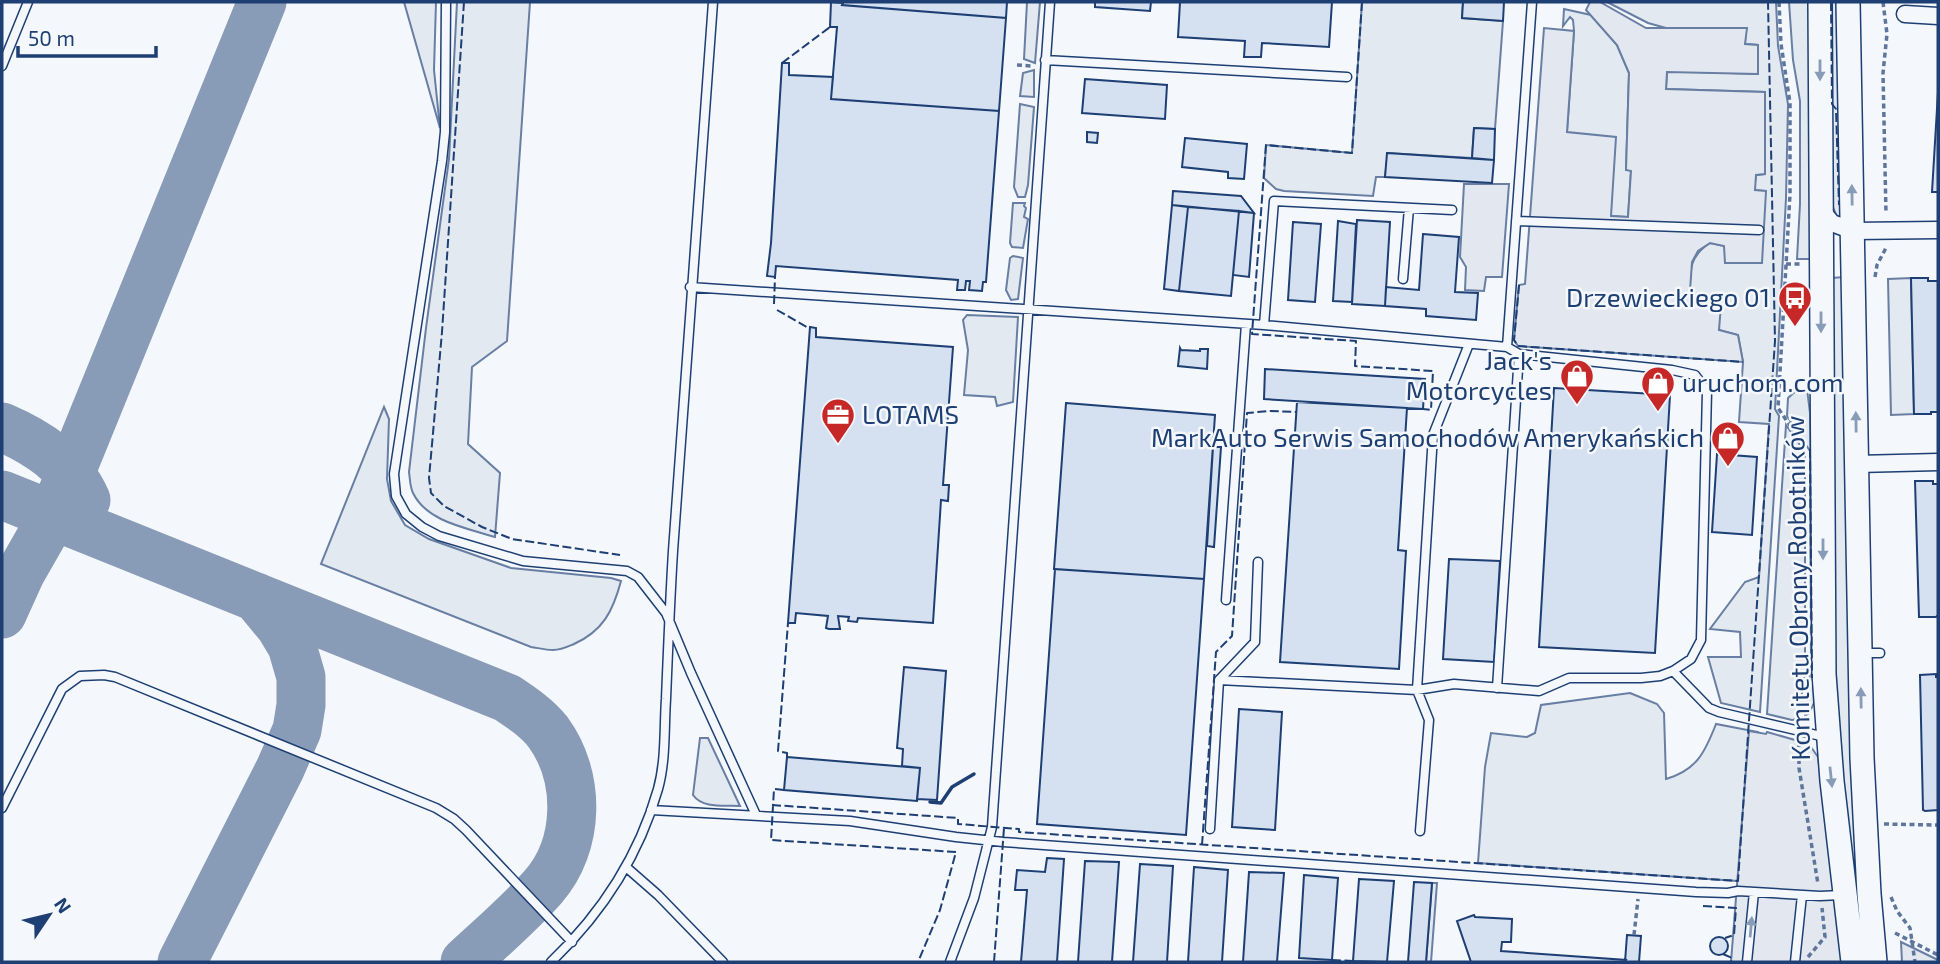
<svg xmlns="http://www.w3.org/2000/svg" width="1940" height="964" font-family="'Exo 2',sans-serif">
<rect width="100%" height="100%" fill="#f4f7fb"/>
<path fill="#e3e9f0" stroke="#687fa3" stroke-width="2" d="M404 2H436L434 70 440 128Z
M457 2H530L507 341 472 367 468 444 500 473 495 537C467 528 427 522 413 493 410 487 410 479 409 472L426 328 449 159Z
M1027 2H1040L1035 63 1024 59Z
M1362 2H1463L1462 18 1503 21 1495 129 1474 128 1472 158 1388 153 1385 177H1376L1373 196 1284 191 1276 189 1264 178 1266 145 1352 153Z
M1607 2H1776L1778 46 1788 104 1786 198 1775 409 1779 416 1760 712 1721 703 1708 657H1741L1740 632 1710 629 1745 582 1759 577 1769 424 1739 422 1743 362 1738 335 1719 330 1689 305C1692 277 1684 260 1710 243L1724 246 1765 191 1754 190 1756 175 1764 174 1765 92 1666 89 1667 71 1758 74V45L1745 44 1746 28H1666L1648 23Z
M1789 2H1810L1811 259H1797L1800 204V101L1793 60Z
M1830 2H1840L1842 220 1837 217 1831 202Z
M1564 9 1591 15 1617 45 1629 73 1626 170H1631L1628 217 1611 216 1567 132 1574 31 1573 20 1570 17 1563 26Z
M1034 70V97L1020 96 1023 73Z
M1020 104 1034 107 1028 185 1025 197H1018L1014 187Z
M1013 203H1025L1024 206 1026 208 1024 217 1028 219 1023 248 1012 247 1010 243Z
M1013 256 1023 258 1018 299 1011 300 1006 290 1010 258Z
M1845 277 1858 864 1854 875 1840 765 1833 667 1831 278Z
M1911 278 1914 414 1891 415 1888 279Z
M967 315 1018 317 1013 402 997 406 995 397 964 395 968 350 963 320Z
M1798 389H1807L1810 413 1814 703 1809 713 1805 716 1811 664 1810 451 1787 416 1788 398Z
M384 407 389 419 387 479 391 501 405 525 429 539 511 568 611 578 621 581C613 611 603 631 574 644 567 647 561 650 553 650 546 650 538 648 531 647L321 564Z
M1786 425 1805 452V673L1798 719 1792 720 1767 714Z
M1630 693 1657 704 1664 713 1666 779C1697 770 1705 752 1716 724L1758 732 1738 882 1737 881 1478 863 1485 767 1491 733 1527 737 1535 733 1541 705Z
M700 738H708L740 806C724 805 703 809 693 795Z
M1432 883H1437L1431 962H1426Z"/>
<path fill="#e3e8f0" stroke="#687fa3" stroke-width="2" d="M1590 2H1600L1646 28H1747L1745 44 1758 45V74L1667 72 1666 89 1765 92V174L1756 175 1755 190 1766 191 1762 263H1725L1724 246 1710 243 1698 251 1692 262 1689 305H1721L1719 330 1738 335 1743 362 1518 346 1514 340 1519 285 1525 284 1544 28 1574 31 1567 132 1616 137 1611 216 1628 217 1631 171 1626 170 1629 73 1617 45 1586 10Z
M1464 184H1509L1502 277H1486L1484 291 1465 290 1466 267 1460 257Z
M1749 731 1766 734 1767 732 1802 742 1811 747 1818 757 1843 962H1731Z
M1901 942 1938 960V962H1902Z"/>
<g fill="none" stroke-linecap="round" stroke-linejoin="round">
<path stroke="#889bb7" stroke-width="49" d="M2 427C37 442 70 463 86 500
M2 495 507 698C522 708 537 718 548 732 581 777 580 845 543 887 519 914 491 938 465 962
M2 614 21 572 53 516 262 2
M182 962 280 769 297 730 301 705V677L292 646 280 626 256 597"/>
</g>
<path fill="#d5e0f0" stroke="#1d3f73" stroke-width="2" d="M831 2 843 3 842 5 1006 18 999 111 831 99 837 27H830Z
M833 2H1007L1006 18 842 5 843 3Z
M1095 2H1151L1150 11 1095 7Z
M1180 2H1332L1329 47 1262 43 1261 57H1244L1245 41 1178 37Z
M1463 2H1504L1503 21 1462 18Z
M782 63H789V75L833 77 831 99 999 111 986 282H983L982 291 969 290 970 281H966L965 290H957L958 280 776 266 775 277 767 276 771 243Z
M1085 79 1167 85 1165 119 1082 113Z
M1938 92V192H1932Z
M1474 128 1495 129 1494 160 1472 158Z
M1087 132 1098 133 1097 143 1087 142Z
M1185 138 1247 144 1244 179 1228 178V172L1182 167Z
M1387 153 1494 160 1492 183 1385 177Z
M1173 191 1241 196 1254 213 1172 205Z
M1172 205 1188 207 1179 291 1164 289Z
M1188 207 1239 211 1231 296 1179 291Z
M1239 211 1254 213 1249 277 1233 275Z
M1357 220 1390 222 1385 306 1352 304Z
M1338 221 1356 224 1352 302 1333 301Z
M1293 222 1321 224 1315 302 1288 300Z
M1423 234 1459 237 1455 292 1478 293 1476 320 1426 316V309L1385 306 1386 287 1419 290Z
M1911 278H1928V281H1938V412H1931V414H1914Z
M810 327 816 328V337L953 347 943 485H949L948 501 941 500 933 623 858 618 857 622 848 621 849 617 838 616 840 629H829L826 628 828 616 796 613 795 623H788Z
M1180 348 1181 350 1200 351V349H1208L1207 369 1178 366Z
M1265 369 1425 379 1423 409 1264 399Z
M1554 388 1670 395 1655 653 1539 647Z
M1297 402 1407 408 1398 550 1406 551 1399 669 1280 662Z
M1066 403 1215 415 1204 579 1054 569Z
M1213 447H1221L1214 547 1207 546Z
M1717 454 1757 457 1752 535 1712 532Z
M1915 481H1933V484H1938V615L1936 617H1919Z
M1449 559 1500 561 1494 662 1443 659Z
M1055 569 1204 579 1186 835 1037 824Z
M904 667 946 671 937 800 917 799 920 768 902 766 903 749 897 748Z
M1936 674V677H1938V810L1925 811 1923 810 1920 675Z
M1239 709 1282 712 1275 830 1232 827Z
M787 757 920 768 917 801 784 790Z
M1047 858 1064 859 1057 962H1021L1027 890H1015L1017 870 1045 872Z
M1085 861 1119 862 1112 962H1078Z
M1140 864 1173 866 1167 962H1133Z
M1194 867 1228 870 1222 962H1188Z
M1249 872 1284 873 1277 962H1243Z
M1304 875 1338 878 1332 960 1299 958Z
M1359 879 1394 881 1387 962 1353 961Z
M1414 882 1432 883 1426 962H1408Z
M1474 915 1475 917 1512 919 1511 942H1502L1501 951 1626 960 1625 962H1471L1457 921Z
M1627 935 1641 936 1639 962H1625Z
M1710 946a9 9 0 1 1 18 0a9 9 0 1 1-18 0Z"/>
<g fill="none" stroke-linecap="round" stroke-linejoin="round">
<g stroke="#1d3f73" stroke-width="11">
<path id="lane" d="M446 2 445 132 442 161 394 474 396 496 406 514 422 527 439 536 523 561 627 571 638 577 666 613 691 673 756 815
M1045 60 1347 77
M2 66 28 2
M1516 221 1759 230
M1403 279 1409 208
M690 287 1264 325 1507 347 1519 354 1672 370 1695 375 1707 391 1701 640 1691 659 1673 671 1660 676 1641 678H1569L1539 691 1454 684 1417 690 1219 680
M1264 325 1274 201 1452 210
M1507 347 1532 2
M1226 600 1246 324
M1863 653H1880
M1673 671 1709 708 1719 712 1825 737
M1497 688 1519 354
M2 808 62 689 80 676 104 675 115 677 436 808 454 819 466 830 572 942
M651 810 850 821 956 837 1003 842 1696 892 1728 893 1738 891 1820 896 1842 895
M1210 829 1219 680 1255 642 1258 562
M1420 831 1429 720 1417 690 1433 435 1469 344
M626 867 658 895 723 962
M551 962C601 914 639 856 658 789 666 760 664 729 666 699 668 650 670 600 673 551 685 368 698 185 713 2
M950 962 974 898 992 827 1050 2
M1747 962 1754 892
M1795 962 1802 895"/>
</g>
<g stroke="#1d3f73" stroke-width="19">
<path id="street" d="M1905 14 1938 16
M1821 210 1832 223 1853 231 1938 230
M1857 464 1938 462"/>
</g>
<g stroke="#1d3f73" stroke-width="26">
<path id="secondary" d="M1820 2 1824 674 1832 781 1853 962
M1848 2 1862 758 1869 894 1875 962"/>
</g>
<path stroke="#5e769c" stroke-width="3.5" stroke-dasharray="5 3.5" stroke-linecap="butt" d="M1779 2 1781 44 1790 103V194L1778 408 1802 443
M1883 2 1887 34 1883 73 1886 214
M1017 65 1032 66
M1786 264H1802
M1875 277 1877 265 1887 246
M1801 721 1804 697
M1799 742V768L1818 884
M1884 824 1938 825
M1891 897 1897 911 1910 928 1915 962
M1895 933 1938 955
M1634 935 1638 899
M1808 957 1825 937 1822 908"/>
<use href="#lane" stroke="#f4f7fb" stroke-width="8"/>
<use href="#street" stroke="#f4f7fb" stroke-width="16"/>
<use href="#secondary" stroke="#f4f7fb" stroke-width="23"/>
<path stroke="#1d3f73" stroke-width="2" stroke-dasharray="9 3.5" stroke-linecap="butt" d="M464 2 442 332 429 478 431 493 444 506 482 527 512 539 620 555
M1362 2 1352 153 1266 145 1252 334 1356 341 1355 366 1433 371 1431 410 1423 409
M1831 2 1832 104 1836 109 1839 205
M782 63 830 27
M1519 285 1514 340 1518 346 1743 362
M774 304 775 277
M777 310 810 329
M1810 449 1812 678
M787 757V753L778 751 788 623
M784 790 774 789 771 840 956 852 940 910 918 962
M772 805 958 818V824L1019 829V832L1738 881 1775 341 1768 2
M1202 845 1216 652 1232 636 1247 413 1270 411 1296 412
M1703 906 1736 908 1734 935 1725 938
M1723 954 1732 958 1731 962
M1332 960 1353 961
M994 962 1004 828"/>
<path stroke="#1d3f73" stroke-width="3.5" d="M930 802 941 803 952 787 974 774"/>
</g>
<defs><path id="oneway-solid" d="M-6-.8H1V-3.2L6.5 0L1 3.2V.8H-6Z" transform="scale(1.75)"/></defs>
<g fill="#889bb7">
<use href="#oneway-solid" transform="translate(1820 70) rotate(90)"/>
<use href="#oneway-solid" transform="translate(1852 195) rotate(-91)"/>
<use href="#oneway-solid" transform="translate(1821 322) rotate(90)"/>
<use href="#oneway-solid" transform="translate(1856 422) rotate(-91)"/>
<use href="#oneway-solid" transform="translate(1823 549) rotate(90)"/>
<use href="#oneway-solid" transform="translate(1861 698) rotate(-91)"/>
<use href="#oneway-solid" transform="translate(1831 777) rotate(84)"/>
<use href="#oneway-solid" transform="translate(1751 927) rotate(-85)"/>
</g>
<defs>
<g id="bus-pin" transform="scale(1.75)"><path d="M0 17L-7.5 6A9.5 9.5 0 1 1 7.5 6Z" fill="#c62828" stroke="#f4f7fb"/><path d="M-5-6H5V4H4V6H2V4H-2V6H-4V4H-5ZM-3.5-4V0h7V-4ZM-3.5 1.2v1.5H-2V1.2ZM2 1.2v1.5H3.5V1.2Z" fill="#fff"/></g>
<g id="shop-pin" transform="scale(1.75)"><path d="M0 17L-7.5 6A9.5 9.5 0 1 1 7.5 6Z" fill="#c62828" stroke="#f4f7fb"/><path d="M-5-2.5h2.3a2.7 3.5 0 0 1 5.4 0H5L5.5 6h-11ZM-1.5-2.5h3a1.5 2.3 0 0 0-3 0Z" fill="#fff"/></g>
<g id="office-pin" transform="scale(1.75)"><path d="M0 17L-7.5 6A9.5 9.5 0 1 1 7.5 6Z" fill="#c62828" stroke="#f4f7fb"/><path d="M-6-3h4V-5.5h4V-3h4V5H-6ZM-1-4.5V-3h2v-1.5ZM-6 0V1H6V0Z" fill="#fff"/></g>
</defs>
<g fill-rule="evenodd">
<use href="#bus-pin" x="1795" y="298"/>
<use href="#shop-pin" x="1577" y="376"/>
<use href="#shop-pin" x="1658" y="383"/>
<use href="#office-pin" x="838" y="415"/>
<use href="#shop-pin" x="1728" y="438"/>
</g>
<g text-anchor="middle" stroke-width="5" stroke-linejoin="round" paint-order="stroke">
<g font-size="26" fill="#1d3f73" stroke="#f4f7fb" text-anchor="end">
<text x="1770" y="307">Drzewieckiego 01</text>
<text x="1552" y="370">Jack's<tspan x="1552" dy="30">Motorcycles</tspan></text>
<text x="1682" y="392" text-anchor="start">uruchom.com</text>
<text x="862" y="424" text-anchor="start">LOTAMS</text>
<text x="1704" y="447">MarkAuto Serwis Samochodów Amerykańskich</text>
</g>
<g font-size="26" fill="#1d3f73" stroke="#f4f7fb">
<text transform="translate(1798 588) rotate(-91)" y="9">Komitetu Obrony Robotników</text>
</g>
</g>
<rect width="1940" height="964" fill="none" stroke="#1d3f73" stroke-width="7"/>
<g transform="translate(49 915) rotate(55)" stroke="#f4f7fb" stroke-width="5" paint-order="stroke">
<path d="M0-5L12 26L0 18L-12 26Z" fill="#1d3f73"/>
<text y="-10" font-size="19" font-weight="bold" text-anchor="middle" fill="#1d3f73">N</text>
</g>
<path d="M18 46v10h138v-10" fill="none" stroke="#1d3f73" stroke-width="3.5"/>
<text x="28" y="46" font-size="21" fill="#1d3f73" stroke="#f4f7fb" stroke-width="5" paint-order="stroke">50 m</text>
</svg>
